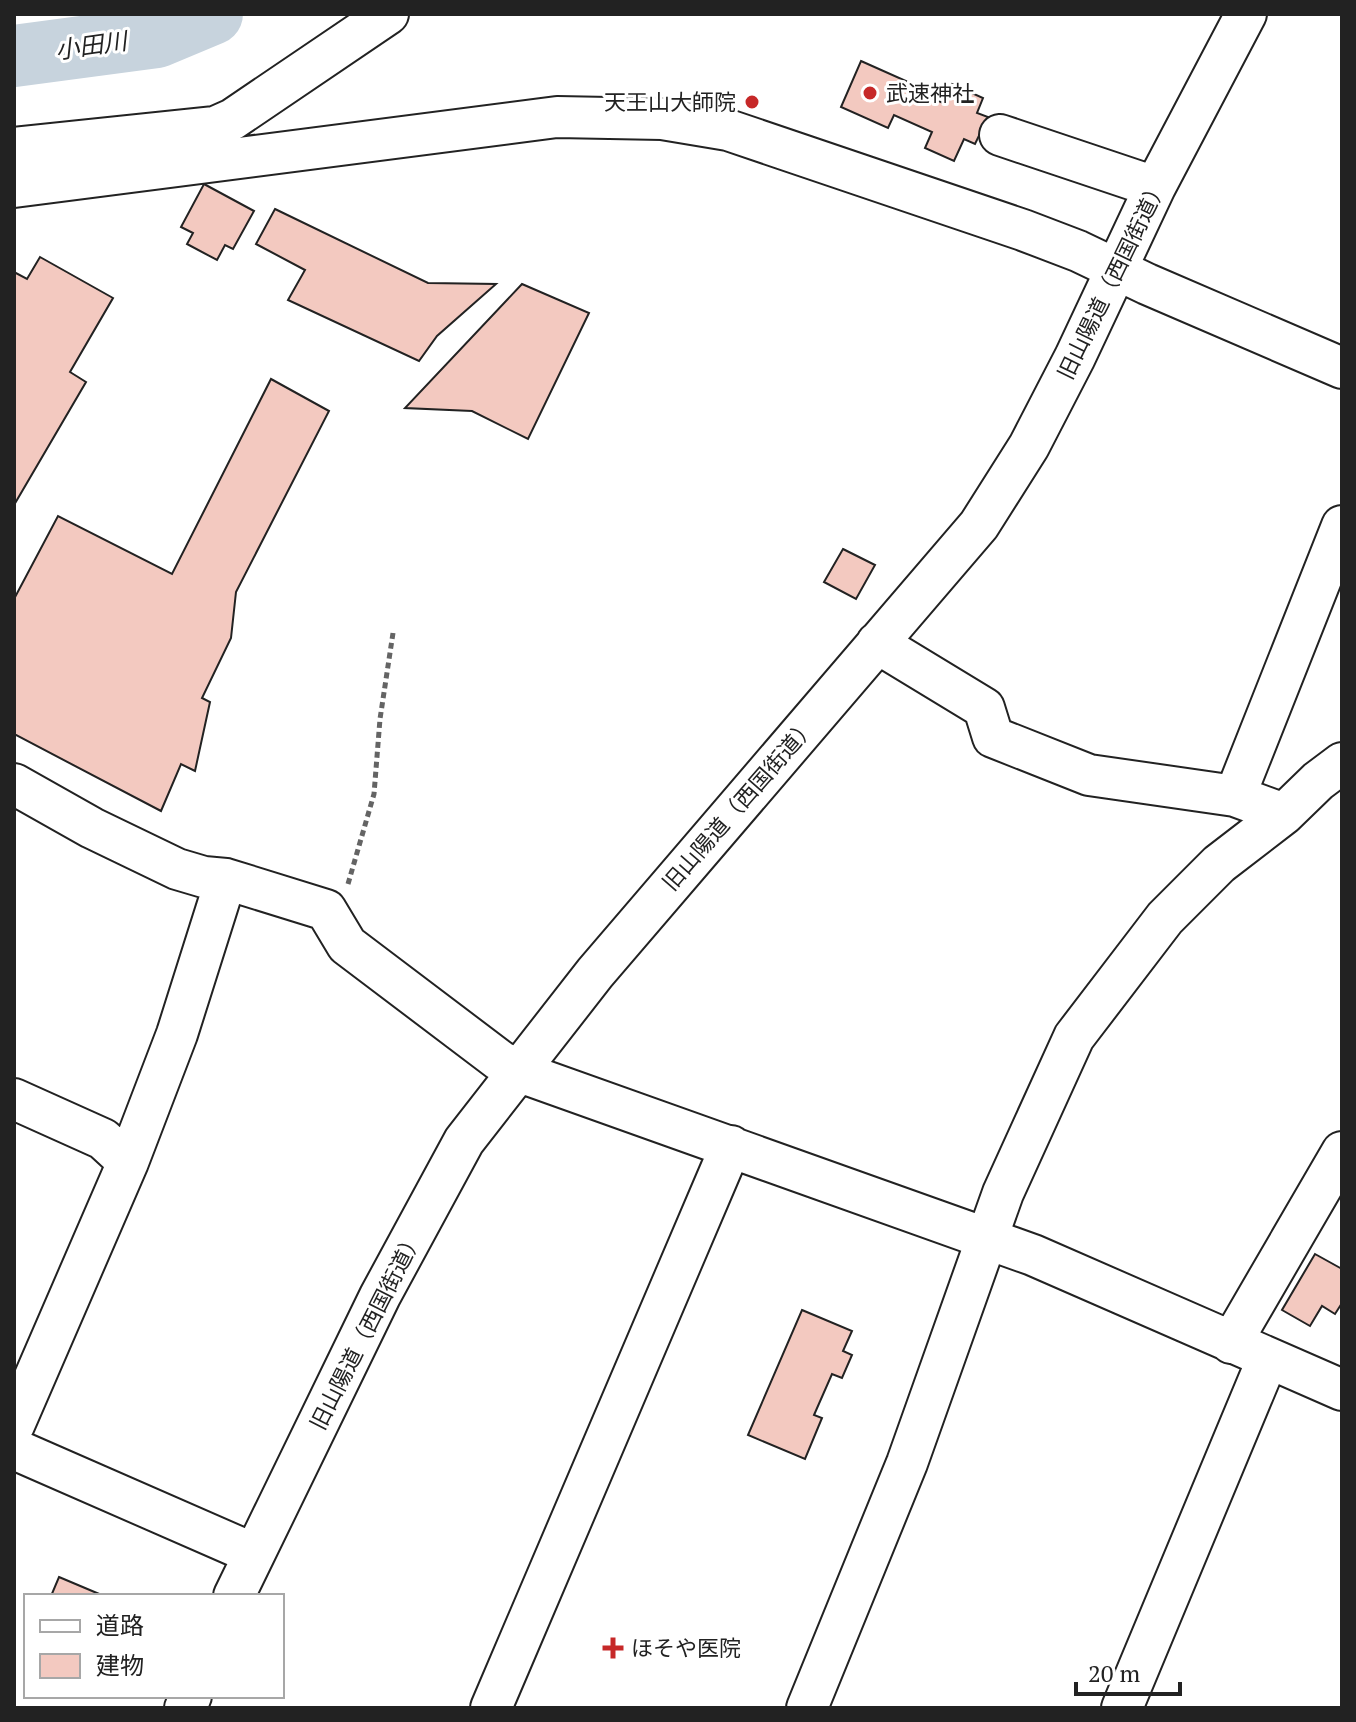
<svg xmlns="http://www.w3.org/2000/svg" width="1356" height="1722" font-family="'PT Serif','Noto Sans JP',serif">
<rect width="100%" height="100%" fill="#fff"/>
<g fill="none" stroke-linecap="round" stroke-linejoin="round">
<path stroke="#c7d3dd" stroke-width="62" d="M14 56 157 37 212 14"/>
</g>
<path fill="#f3c9c0" stroke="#222" stroke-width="2" d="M861 61 906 81 904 86 943 103 952 84 983 98 977 113 988 117 975 144 964 139 954 161 925 148 932 132 894 115 888 128 841 107Z
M204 184 254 211 233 249 225 245 217 260 187 244 193 233 181 227Z
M275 209 428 283 496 284 437 336 419 361 288 300 305 270 256 244Z
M40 257 113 298 70 372 86 382 14 505V272L27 279Z
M522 284 589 313 528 439 472 411 405 408Z
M271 379 329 411 236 592 231 638 202 698 210 702 195 771 181 764 161 811 14 734V599L58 516 172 574Z
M843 549 875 565 856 599 824 582Z
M1315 1254 1342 1269V1303L1335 1314 1322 1306 1310 1326 1282 1310Z
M802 1310 852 1331 843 1351 852 1355 842 1378 832 1374 814 1415 822 1418 805 1459 748 1435Z
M59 1577 104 1596H51Z"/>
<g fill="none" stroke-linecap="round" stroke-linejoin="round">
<g stroke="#222" stroke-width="44">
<path id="minor" d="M1000 135 1155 187
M14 148 215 127 233 119 388 14
M14 187 557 117 662 119 728 130 1023 230 1078 251 1147 284 1342 368
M877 643 984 708 993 737 1089 775 1235 796 1284 814
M14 784 92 828 177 869 204 877 226 879 326 910 347 945 499 1060 517 1071 1033 1255 1342 1390
M1235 796 1342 526
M14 1099 103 1139 128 1162
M1231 1343 1342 1152
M14 1425 128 1162 177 1034 226 879
M14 1449 254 1554
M234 1596 380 1296 464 1141 595 973 979 525 1029 446 1075 357 1155 187 1246 14
M185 1708 191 1696
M491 1708 731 1146
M807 1708 907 1463 1003 1193 1074 1037 1165 918 1219 864 1284 814 1318 781 1342 763
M1122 1708 1268 1358"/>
</g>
<path stroke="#646464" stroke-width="5" stroke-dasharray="6 4" stroke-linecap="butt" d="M348 884 374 794 380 719 393 633"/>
<use href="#minor" stroke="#fff" stroke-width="40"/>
</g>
<g fill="#c62828" stroke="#fff" stroke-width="3">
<circle cx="870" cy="93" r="8"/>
<circle cx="752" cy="102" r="8"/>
<path d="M609 1636h8v8h8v8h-8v8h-8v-8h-8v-8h8z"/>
</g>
<g text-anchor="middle" stroke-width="6" stroke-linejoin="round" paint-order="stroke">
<g font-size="22" fill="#222" stroke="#fff" text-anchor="start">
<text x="886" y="101">武速神社</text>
<text x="736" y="110" text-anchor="end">天王山大師院</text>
<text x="631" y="1656">ほそや医院</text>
</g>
<g font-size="22" fill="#222" stroke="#fff">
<text transform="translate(1112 279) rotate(-64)" y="8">旧山陽道（西国街道）</text>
<text transform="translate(739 804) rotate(-49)" y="8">旧山陽道（西国街道）</text>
<text transform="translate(366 1330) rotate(-63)" y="8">旧山陽道（西国街道）</text>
</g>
<g font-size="24" font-style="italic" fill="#222" stroke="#fff">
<text transform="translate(91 46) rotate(-8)" y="8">小田川</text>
</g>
</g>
<rect width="1356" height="1722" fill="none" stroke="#222222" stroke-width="32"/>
<rect x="24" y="1594" width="260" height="104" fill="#ffffff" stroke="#a7a7a7" stroke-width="2"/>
<rect x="40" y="1620" width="40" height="12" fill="#ffffff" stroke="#a7a7a7" stroke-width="2"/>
<text x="96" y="1634" font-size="24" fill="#222222">道路</text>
<rect x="40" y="1654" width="40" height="24" fill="#f3c9c0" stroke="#a7a7a7" stroke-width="2"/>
<text x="96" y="1674" font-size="24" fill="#222222">建物</text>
<path d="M1076 1682v12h104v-12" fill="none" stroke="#222222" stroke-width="4"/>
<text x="1088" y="1682" font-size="24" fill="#222222" stroke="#ffffff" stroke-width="6" paint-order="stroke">20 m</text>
</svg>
